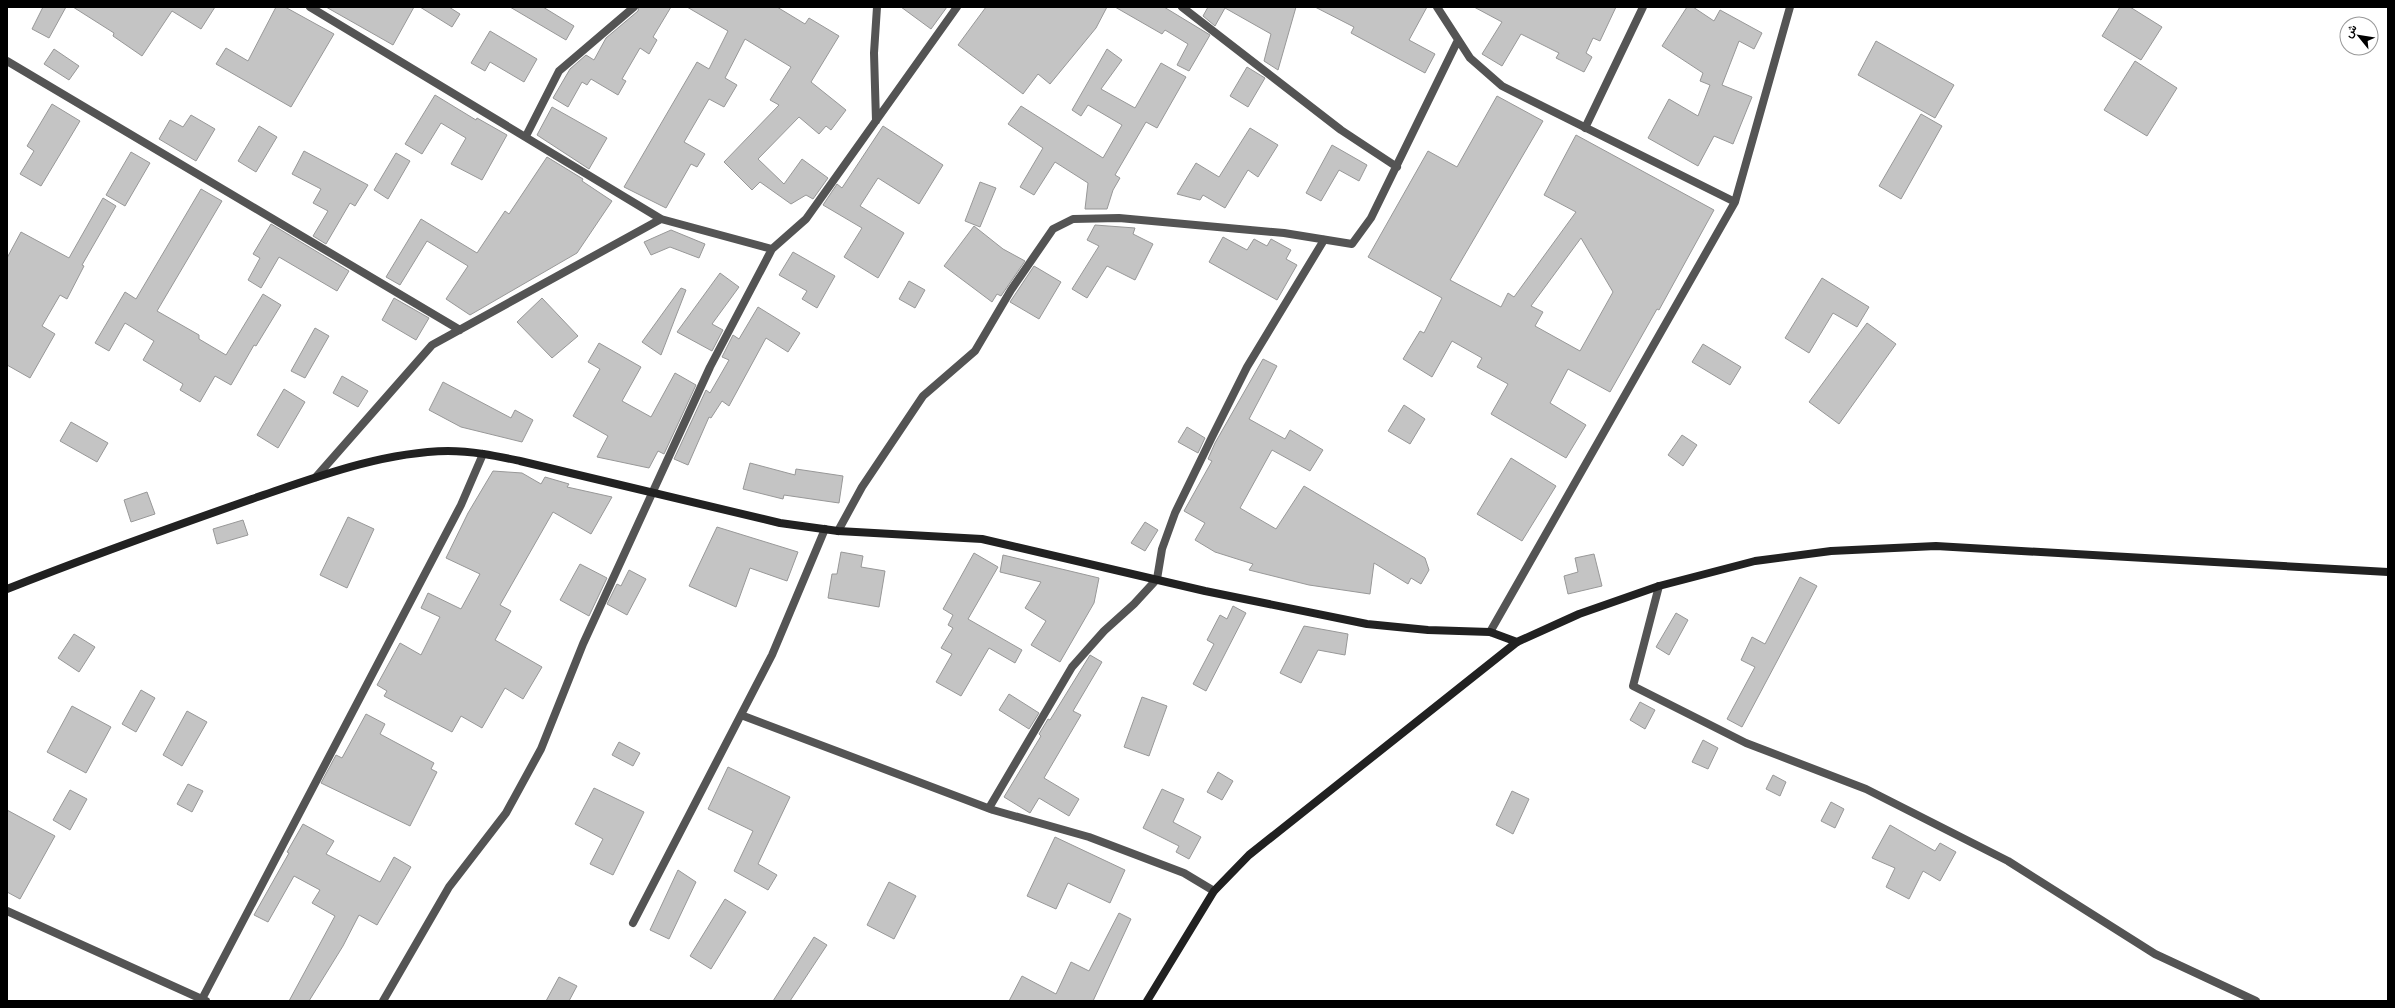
<svg xmlns="http://www.w3.org/2000/svg" width="2395" height="1008" font-family="'PT Sans Narrow',Vazirmatn,sans-serif">
<rect width="100%" height="100%" fill="#fff"/>
<path fill="#c4c4c4" stroke="#989898" fill-rule="evenodd" d="M43 7H66L49 38 32 29Z
M73 7H215L201 29 172 11 142 56 113 36 114 33Z
M276 7H285L334 34 291 107 216 64 226 48 248 61Z
M326 7H414L393 45Z
M420 7H449L460 14 452 27Z
M510 7H543L574 26 566 40Z
M639 7H671L653 37 657 40 649 54 640 48 622 79 626 81 618 95 591 79 587 85 582 82 568 107 553 98 570 69 586 55 594 60 606 38 638 11Z
M687 7H777L805 24 809 18 839 36 811 82 846 110 831 130 826 126 819 134 799 117 758 159 784 184 802 159 828 178 813 199 806 195 791 204 760 182 752 190 724 162 779 105 770 100 791 67 745 39 725 78 737 85 724 107 709 99 684 142 705 154 697 167 691 164 666 208 624 187 697 62 709 69 728 31Z
M901 7H947L931 29Z
M986 7H1107L1096 28 1050 84 1038 74 1023 94 958 45Z
M1115 7H1164L1210 35 1189 71 1177 65 1188 44 1165 30 1162 34Z
M1208 7H1296L1278 70 1264 61 1271 34 1225 8 1215 26 1203 16Z
M1315 7H1427L1409 40 1435 54 1425 73 1351 33 1354 27Z
M1474 7H1616L1600 41 1593 38 1586 53 1592 57 1584 72 1556 58 1559 53 1521 34 1502 66 1482 54 1502 22Z
M1687 7H1693L1714 21 1720 10 1762 33 1754 49 1739 41 1722 85 1752 97 1733 144 1714 136 1698 166 1648 138 1669 99 1698 116 1710 85 1700 81 1703 73 1662 46Z
M2120 7H2130L2162 27 2141 60 2102 36Z
M490 31 537 59 524 82 490 62 485 71 471 63Z
M1876 41 1954 85 1935 118 1858 75Z
M54 49 79 66 69 80 44 64Z
M1107 49 1122 60 1101 89 1135 108 1161 63 1186 77 1157 128 1146 122 1115 175 1120 178 1113 190 1107 209H1085L1088 183 1055 162 1034 195 1020 187 1043 148 1008 124 1021 106 1103 158 1122 125 1088 105 1081 116 1072 110Z
M2135 61 2177 88 2147 136 2104 110Z
M1247 67 1265 78 1248 107 1230 96Z
M435 95 476 120 477 118 507 135 482 180 451 164 466 138 441 123 422 154 405 144Z
M1497 96 1543 121 1450 280 1501 307 1508 293 1514 297 1576 212 1544 195 1576 135 1714 210 1659 310 1657 309 1610 392 1568 369 1550 403 1586 425 1566 458 1491 414 1508 384 1477 367 1482 358 1452 341 1432 377 1403 359 1420 331 1424 333 1442 298 1368 257 1428 151 1457 167ZM1581 238 1613 292 1580 351 1535 326 1543 312 1531 306Z
M52 104 80 121 41 186 20 174 34 151 27 146Z
M552 107 607 138 589 169 537 135Z
M1921 114 1942 126 1901 199 1879 186Z
M191 115 215 129 196 161 159 139 170 120 183 127Z
M259 126 277 137 256 172 238 161Z
M883 126 943 165 919 204 878 178 860 206 904 233 878 278 844 257 862 228 823 205 837 184 842 188Z
M1250 128 1278 145 1258 177 1248 170 1225 208 1203 195 1200 200 1177 194 1196 163 1219 177Z
M1332 145 1367 165 1359 181 1339 170 1321 201 1306 193Z
M304 151 368 185 355 206 350 203 326 244 313 236 328 211 313 203 321 189 292 174Z
M131 152 150 163 125 206 106 195Z
M396 153 410 161 388 199 374 190Z
M547 157 583 179 582 181 612 201 577 253 470 315 446 299 468 266 427 241 400 285 386 277 421 219 477 253 505 211 509 214Z
M980 182 996 188 980 227 965 221Z
M201 189 222 201 157 311 199 335V339L226 355 263 294 281 305 256 346 254 345 231 385 215 376 200 402 180 390 183 384 143 360 154 341 125 323 109 351 95 343 125 292 136 299Z
M103 198 116 206 82 265 84 266 67 299 60 295 42 326 55 334 30 378 7 365V258L21 232 69 258Z
M271 224 349 271 337 291 279 257 261 288 248 280 260 258 253 254Z
M1095 225 1135 228 1133 234 1153 244 1135 280 1107 266 1087 298 1072 289 1099 246 1087 240Z
M974 226 1003 249 1025 261 1001 296 997 294 992 302 944 266Z
M671 230 705 244 699 258 670 247 651 255 644 242Z
M1223 237 1247 250 1254 239 1267 246 1271 239 1291 250 1286 259 1297 265 1277 300 1209 262Z
M793 252 835 276 817 308 802 299 807 291 779 275Z
M1034 266 1061 282 1039 319 1010 302Z
M720 273 739 287 712 324 723 330 712 351 677 332Z
M1822 278 1869 307 1857 327 1833 313 1809 353 1785 338Z
M909 281 925 290 915 308 899 299Z
M681 288 686 290 661 355 642 342Z
M394 298 429 318 416 340 382 320Z
M542 298 578 336 552 358 517 322Z
M758 307 800 333 788 352 766 338 729 406 722 401 711 418 709 417 688 465 674 459 706 390 710 393 729 360 722 357 733 335 739 339Z
M1867 323 1896 344 1839 424 1809 402Z
M315 328 329 336 305 378 291 371Z
M599 343 641 367 622 401 651 417 675 373 696 385 664 454 658 451 649 468 597 457 608 436 573 416 600 369 588 362Z
M1703 344 1741 367 1730 385 1692 362Z
M1263 359 1277 366 1249 419 1285 439 1290 430 1323 450 1310 471 1272 450 1240 508 1276 529 1304 486 1425 558 1429 570 1421 584 1411 578 1408 584 1374 563 1370 594 1309 585 1249 570 1253 564 1215 552 1195 540 1205 523 1184 511 1212 461 1208 459 1215 443Z
M342 376 368 391 358 407 333 393Z
M443 382 511 418 515 410 533 420 522 442 461 427 429 410Z
M284 389 305 402 278 448 257 435Z
M1404 405 1425 419 1410 444 1388 431Z
M71 422 108 443 97 462 60 441Z
M1187 427 1205 438 1198 453 1178 442Z
M1682 435 1697 445 1683 466 1668 455Z
M1511 458 1556 486 1522 541 1477 514Z
M750 463 795 475 796 469 843 476 839 503 784 495 783 499 743 489Z
M493 471 522 473 541 484 545 477 569 484 567 487 612 497 591 534 553 512 500 605 511 611 495 640 542 667 523 699 505 688 482 728 461 716 452 732 384 696 387 691 377 685 400 643 421 655 440 617 421 608 428 593 461 609 480 574 446 558 468 513Z
M147 492 155 514 131 522 124 500Z
M348 517 374 529 347 588 320 575Z
M243 520 248 535 217 544 213 529Z
M1145 522 1158 530 1145 551 1131 543Z
M717 527 798 552 787 581 750 568 736 607 689 586Z
M841 552 863 556 861 567 885 571 879 607 828 598 832 574H837Z
M974 553 998 567 968 619 1022 650 1015 663 989 648 961 696 936 682 952 654 941 648 953 628 948 625 953 615 943 609Z
M1594 554 1602 586 1568 594 1564 576 1578 572 1575 558Z
M1003 555 1099 578 1094 603 1060 662 1031 645 1046 621 1025 608 1041 582 1000 572Z
M580 564 607 578 589 616 560 600Z
M629 570 646 579 627 615 607 604 617 584 621 586Z
M1800 577 1817 586 1742 727 1727 719 1755 667 1741 660 1752 637 1765 644Z
M1233 606 1246 613 1206 691 1193 684 1214 644 1207 640 1220 615 1227 619Z
M1676 613 1688 620 1669 655 1656 647Z
M1304 626 1348 634 1345 655 1318 650 1301 683 1280 673Z
M74 634 95 647 79 672 58 658Z
M1090 655 1102 662 1073 711 1081 715 1044 778 1079 799 1069 816 1039 798 1030 813 1004 797 1041 736 1039 734 1048 719 1050 720Z
M141 690 155 698 136 732 122 724Z
M1009 694 1039 713 1029 729 999 710Z
M1142 697 1167 706 1149 756 1124 747Z
M1640 702 1655 710 1645 729 1630 720Z
M72 706 111 727 86 773 47 752Z
M187 711 207 722 182 766 163 755Z
M366 714 385 724 380 734 434 763 431 769 437 772 410 826 321 783 336 755 342 758Z
M1703 740 1718 748 1708 769 1692 762Z
M619 742 640 753 633 766 612 755Z
M728 767 790 797 758 864 777 875 768 890 734 871 753 831 708 809Z
M1218 772 1233 781 1222 800 1207 792Z
M1773 775 1786 782 1780 796 1766 789Z
M188 784 203 791 192 812 177 804Z
M594 788 644 812 613 875 590 864 603 839 575 824Z
M1162 789 1184 799 1173 822 1201 837 1189 859 1176 852 1179 846 1143 828Z
M70 790 87 799 70 830 53 820Z
M1512 791 1529 799 1513 834 1496 825Z
M1831 802 1844 809 1835 828 1821 821Z
M7 810 55 836 20 899 7 892Z
M303 824 334 841 326 854 380 882 394 857 411 867 377 925 359 915 343 946 309 1001H289L335 916 312 903 320 890 294 876 268 922 254 915 289 853 287 852Z
M1890 825 1935 851 1940 843 1956 852 1940 881 1923 871 1909 899 1886 887 1895 868 1872 858Z
M1055 837 1125 870 1110 903 1068 883 1056 909 1027 896Z
M678 870 696 882 669 939 650 930Z
M889 882 916 896 894 939 867 925Z
M725 899 746 912 711 969 690 956Z
M1119 913 1131 919 1093 1001H1009L1022 976 1056 994 1071 962 1089 971Z
M814 937 827 945 790 1001H773Z
M559 977 577 986 569 1001H546Z"/>
<g fill="none" stroke-linecap="round" stroke-linejoin="round">
<path stroke="#545454" stroke-width="8" d="M989 808 1072 667 1104 631 1134 604 1157 579 1162 549 1175 513 1211 439 1247 367 1324 240"/>
<path stroke="#545454" stroke-width="8" d="M310 7 661 219 772 249
M1182 7 1341 130 1397 167
M1437 7 1470 58 1502 86 1735 202
M7 61 460 330
M876 121 874 53 877 7
M1585 128 1643 7
M526 136 559 71 634 7
M316 477 432 345 661 219
M838 531 862 487 923 396 975 351 1011 290 1053 229 1073 219 1119 218 1284 233 1352 244 1371 218 1458 40
M1659 586 1633 686 1746 743 1866 789 2008 861 2155 954 2256 1001
M1490 632 1735 202 1790 7
M741 715 993 810 1089 837 1184 873 1214 891
M7 911 206 1001
M633 923 772 655 825 529
M202 999 461 505 483 454
M383 1001 449 887 506 813 541 749 583 644 710 367 772 249 806 219 957 7"/>
<path stroke="#212121" stroke-width="8" d="M7 589C88 557 169 528 252 499 314 478 381 452 448 451 473 451 496 456 520 461L780 523 838 531 982 539 1205 591 1367 624 1428 630 1490 632 1517 642
M1147 1001 1214 891 1249 855 1517 642 1579 614 1659 586 1755 561 1831 551 1936 546 2388 572"/>
</g>
<rect width="2395" height="1008" fill="none" stroke="#000000" stroke-width="16"/>
<g transform="translate(2359 36) rotate(300)"><circle r="19" fill="#ffffff" stroke="#999999"/>
<path d="M0-3L7 15L0 10L-7 15Z" fill="#000000"/>
<text y="-6" font-size="11" font-weight="bold" text-anchor="middle" fill="#000000">ش</text>
</g>
</svg>
